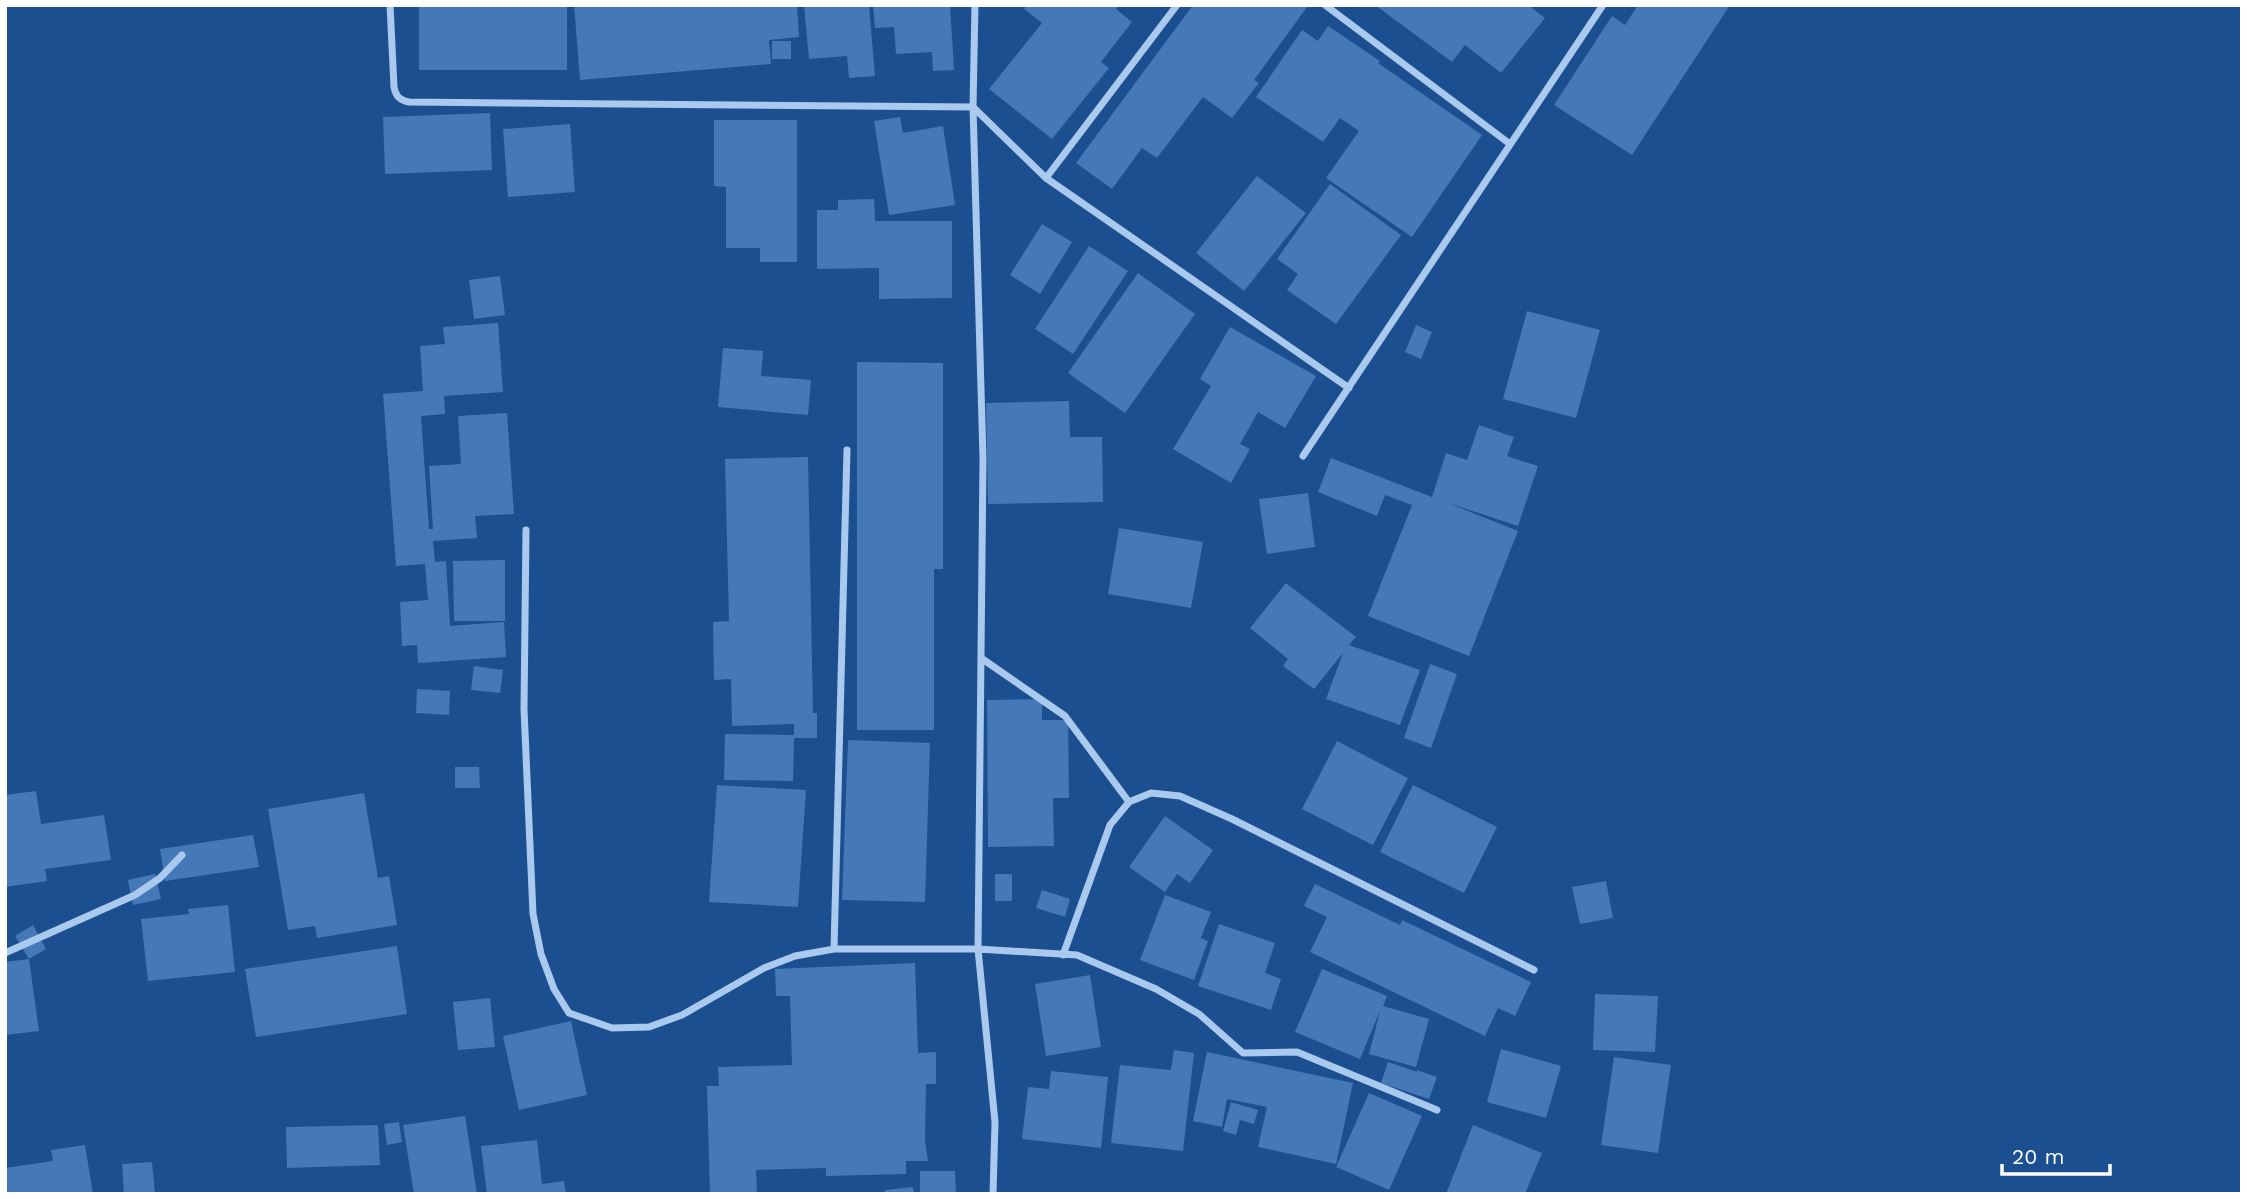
<svg xmlns="http://www.w3.org/2000/svg" width="2247" height="1199" font-family="'Work Sans',sans-serif">
<rect width="100%" height="100%" fill="#1b4f8f"/>
<path fill="#4478b7" d="M419 5H567V70H419Z
M574 5H797L799 37 769 40 771 64 580 80Z
M804 5H869L875 76 849 78 847 56 809 59Z
M873 5H950L954 70 933 71 932 52 896 54 894 27 875 28Z
M1027 5H1119L1116 9 1132 22 1101 62 1109 68 1052 139 989 89 1042 23 1024 9Z
M1193 5 1307 7 1254 80 1259 83 1232 118 1203 97 1157 158 1142 148 1112 189 1076 163Z
M1375 5H1528L1545 18 1501 73 1465 45 1452 62Z
M1638 5H1730L1632 155 1554 105 1612 16 1625 25Z
M1328 26 1380 61 1378 63 1482 135 1412 237 1326 178 1359 131 1340 118 1323 142 1256 97 1302 30 1318 41Z
M772 41H791V59H772Z
M490 113 492 170 385 174 383 117Z
M900 117 903 133 943 126 955 205 889 215 874 121Z
M714 120H797V262H760V248H726V187L714 186Z
M570 124 575 192 508 197 503 129Z
M1257 176 1306 213 1244 291 1196 253Z
M1330 184 1401 235 1336 324 1287 290 1298 274 1277 259Z
M874 199 875 221H952V298L879 299V268L817 269V210H838V200Z
M1042 224 1072 242 1040 294 1010 275Z
M1089 246 1128 271 1073 354 1035 329Z
M1138 273 1195 314 1125 413 1068 373Z
M500 276 505 315 474 319 469 280Z
M1527 311 1600 330 1576 418 1503 399Z
M498 323 503 392 444 396 445 414 421 416 429 529H433L429 466 461 464 458 416 507 413 514 514 475 516 477 538 433 541 435 562 446 561 450 626 504 622 506 657 418 663 417 645 402 646 400 602 428 600 425 564 396 566 383 394 423 391 420 346 445 344 443 327Z
M1416 325 1432 332 1421 359 1405 352Z
M1230 327 1316 376 1285 428 1258 412 1240 444 1250 449 1231 483 1173 449 1211 386 1200 379Z
M723 348 763 351 761 376 811 380 808 415 718 407Z
M857 362 943 363V569H934V730H857Z
M1069 401 1070 437H1102L1103 502 988 504 986 403Z
M1479 425 1514 437 1507 456 1538 466 1518 526 1448 503 1518 531 1469 656 1368 616 1412 505 1385 495 1377 516 1318 492 1331 458 1432 497 1446 453 1467 460Z
M808 457 813 713H817V738H794L793 781 724 780 725 734 794 735V724L732 726 731 679 714 680 713 622 729 621 725 459Z
M1308 493 1315 547 1267 554 1259 499Z
M1119 528 1203 542 1191 608 1108 594Z
M505 560V621H454L453 561Z
M1286 583 1356 637 1349 645 1420 670 1400 725 1326 699 1343 653 1314 689 1283 666 1288 659 1250 628Z
M1430 664 1457 674 1431 748 1404 738Z
M474 666 503 670 500 693 471 690Z
M417 689 450 691 449 715 416 713Z
M1042 699V720H1068L1069 798H1053L1054 846 988 847 987 700Z
M848 740 930 743 925 902 842 900Z
M1337 741 1408 778 1373 845 1302 809Z
M455 767H479L480 788H455Z
M717 785 806 790 798 907 709 902Z
M1413 785 1497 827 1464 893 1380 852Z
M36 791 41 824 104 815 111 860 45 869 47 881 5 887V795Z
M364 793 378 878 389 876 397 925 317 938 315 926 288 930 268 809Z
M1165 816 1213 850 1190 883 1177 874 1165 892 1129 867Z
M253 835 259 867 165 881 160 849Z
M155 874 161 899 133 905 128 880Z
M995 874H1012V901H995Z
M1606 881 1613 918 1580 924 1572 887Z
M1315 884 1400 925 1402 920 1531 982 1515 1016 1498 1008 1485 1036 1310 952 1327 917 1304 906Z
M1042 890 1070 899 1065 917 1036 908Z
M1165 895 1211 912 1201 938 1208 941 1194 980 1140 960Z
M228 905 235 972 148 981 141 919 189 914 188 909Z
M1219 924 1275 943 1265 973 1281 979 1271 1010 1198 986Z
M33 925 46 949 29 959 15 936Z
M397 946 407 1014 256 1037 245 969Z
M29 959 39 1031 5 1035V962Z
M915 963 918 1053 936 1052V1084H926L925 1140 928 1161H906V1174L826 1176V1168L756 1170 757 1194H710L707 1086H719L718 1067 792 1065 790 996H776L775 969Z
M1322 969 1387 996 1383 1006 1429 1019 1416 1067 1369 1054 1380 1011 1360 1059 1295 1032Z
M1090 975 1101 1047 1046 1056 1035 984Z
M1595 994 1658 996 1655 1052 1593 1050Z
M490 998 495 1047 458 1050 453 1002Z
M571 1021 587 1095 519 1110 503 1036Z
M1501 1049 1561 1066 1546 1118 1487 1102Z
M1174 1050 1194 1053 1183 1151 1111 1143 1120 1065 1171 1070Z
M1207 1052 1353 1083 1336 1164 1258 1147 1267 1107 1227 1099 1222 1127 1193 1121Z
M1614 1057 1671 1065 1658 1153 1601 1145Z
M1388 1062 1417 1072V1070L1437 1077 1429 1099 1381 1083Z
M1051 1071 1108 1077 1101 1148 1022 1139 1028 1087 1049 1089Z
M1369 1093 1422 1116 1389 1190 1336 1167Z
M1231 1102 1258 1110 1254 1124 1240 1120 1236 1135 1223 1131Z
M465 1116 477 1194H414L403 1125Z
M399 1122 402 1142 387 1145 384 1124Z
M378 1125 380 1165 287 1168 286 1127Z
M1473 1125 1542 1153 1525 1194H1446Z
M537 1140 542 1184 564 1181 566 1194H487L481 1146Z
M85 1145 93 1194H5V1168L53 1161 51 1150Z
M152 1162 155 1194H124L122 1164Z
M920 1171H955L956 1194H920Z
M913 1187 914 1194H885V1190Z"/>
<g fill="none" stroke-linecap="round" stroke-linejoin="round">
<path stroke="#a9c9ee" stroke-width="7" d="M390 5 394 87C396 97 400 100 409 102L973 107 1046 178 1349 388
M975 5 973 107 983 459 978 949 995 1122 993 1194
M1325 5 1510 144
M1046 178 1177 5
M1303 456 1603 5
M526 530 524 709 533 914 541 954 554 989 569 1013 612 1028 649 1027 682 1015 764 968 795 956 834 949H978L1077 955 1156 989 1199 1014 1243 1053 1297 1052 1437 1110
M981 658 1065 716 1129 802
M834 949 847 450
M5 953 135 895 160 878 182 855
M1063 955 1110 825 1129 802 1151 793 1180 796 1232 819 1534 970"/>
</g>
<rect width="2247" height="1199" fill="none" stroke="#ffffff" stroke-width="14"/>
<path d="M2002 1164v10h108v-10" fill="none" stroke="#ffffff" stroke-width="3.5"/>
<text x="2012" y="1164" font-size="21" fill="#ffffff" stroke="#1b4f8f" stroke-width="5" paint-order="stroke">20 m</text>
</svg>
